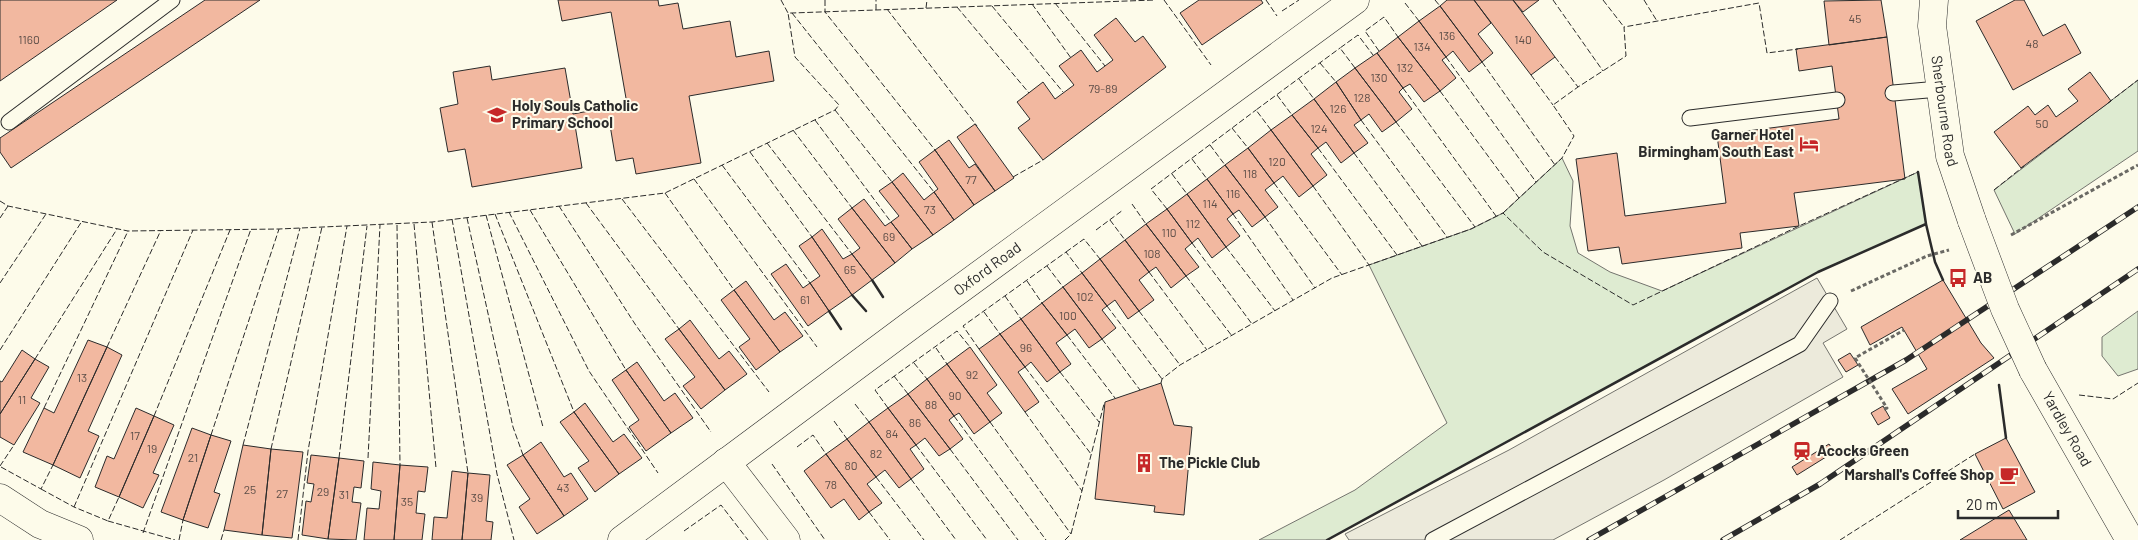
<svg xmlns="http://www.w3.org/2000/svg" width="2138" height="540" font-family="Barlow,sans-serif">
<rect width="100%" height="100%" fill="#fdfbea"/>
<path fill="#deebd1" stroke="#74746e" d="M2138 80V151L2015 234 1994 190Z
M1562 158 1573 181 1570 226 1578 253 1610 272 1662 291 1918 172 1926 224 1818 272 1327 540H1259L1355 490 1447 423 1369 265 1471 229 1503 213Z
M2138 311V369L2118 376 2102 356V337Z"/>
<path fill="#eceadb" stroke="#74746e" d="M1817 278 1847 329 1823 343 1843 377 1664 480 1553 540H1349L1345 534 1509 450Z"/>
<path fill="#f2b8a0" stroke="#2b2b2b" d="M0 0H117L0 81Z
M205 0H260L11 168 0 152V138Z
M558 0H658L659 6 678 3 683 29 730 21 736 57 769 51 774 81 689 96 701 163 636 174 633 158 616 161 609 119 575 125 582 168 472 187 465 149 448 152 440 108 458 104 453 72 490 66 492 80 565 68 573 114 627 104 611 12 562 21Z
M1199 0H1261L1263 3 1202 45 1180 13Z
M1447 0H1474L1491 23 1478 34 1493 53 1482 62 1440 6Z
M1474 0H1513L1555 57 1531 75Z
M1513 0H1539L1523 12Z
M1881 0 1887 37 1829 45 1824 1Z
M2015 0H2024L2043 36 2065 24 2081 53 2013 90 1976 21Z
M1440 6 1482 62 1469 72 1453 51 1446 57 1419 21Z
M1116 18 1135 42 1143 36 1166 67 1043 160 1018 128 1030 119 1017 102 1043 82 1055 99 1074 85 1059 66 1081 50 1097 72 1113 60 1094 35Z
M1419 21 1446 57 1442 60 1456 78 1440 91 1398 37Z
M1398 37 1440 91 1424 102 1410 84 1403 88 1377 53Z
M1887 37 1905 179 1794 193 1799 226 1740 233 1742 248 1622 264 1619 247 1588 251 1576 159 1617 153 1625 216 1726 203 1717 135 1839 119 1832 66 1799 71 1796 49Z
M1377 53 1403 88 1399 92 1412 109 1396 122 1355 68Z
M1355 68 1396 122 1382 132 1369 114 1361 120 1336 82Z
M2090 72 2111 101 2021 168 1994 132 2028 106 2035 115 2048 105 2056 117 2078 101 2068 89Z
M1336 82 1361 120 1354 125 1368 143 1354 153 1314 99Z
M1314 99 1354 153 1341 163 1326 142 1318 148 1292 115Z
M1292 115 1318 148 1311 154 1327 175 1313 186 1271 130Z
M975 124 1014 178 995 191 957 137Z
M1271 130 1313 186 1299 197 1283 176 1274 183 1248 148Z
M949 140 969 168 975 164 995 191 974 205 935 150Z
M1248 148 1274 183 1265 190 1278 207 1265 217 1225 165Z
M935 150 974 205 954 220 934 192 938 189 919 162Z
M1225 165 1265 217 1252 227 1239 210 1233 214 1207 179Z
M903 173 924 200 934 192 954 220 933 235 892 182Z
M1207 179 1233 214 1227 219 1240 236 1226 247 1187 194Z
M892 182 933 235 912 249 891 222 899 216 879 191Z
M1187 194 1226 247 1212 258 1198 238 1192 243 1167 209Z
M864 199 885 226 891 222 912 249 895 263 852 208Z
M852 208 895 263 872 280 852 254 860 248 838 219Z
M1167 209 1192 243 1185 249 1199 267 1186 276 1146 224Z
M1146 224 1186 276 1171 288 1156 267 1149 272 1125 240Z
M822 229 843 259 852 254 872 280 852 295 812 237Z
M812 237 852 295 829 311 810 283 820 276 799 246Z
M1125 240 1149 272 1139 280 1154 300 1139 311 1100 259Z
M1100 259 1139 311 1128 319 1115 300 1107 306 1082 273Z
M786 264 803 288 810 283 829 311 808 326 771 274Z
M1082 273 1107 306 1102 310 1116 328 1102 339 1063 287Z
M1943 280 1981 343 1994 358 1908 414 1892 389 1927 369 1902 327 1870 345 1861 327Z
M746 281 774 320 785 312 803 336 780 352 734 290Z
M1063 287 1102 339 1089 348 1075 329 1067 335 1042 303Z
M734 290 780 352 756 370 739 347 750 339 721 300Z
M1042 303 1067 335 1056 343 1071 364 1060 372 1021 319Z
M1021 319 1060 372 1047 382 1031 362 1025 367 1000 334Z
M690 320 719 359 729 351 747 374 725 390 679 329Z
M679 329 725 390 701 409 683 386 695 377 665 339Z
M1000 334 1025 367 1018 372 1039 402 1025 412 979 349Z
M88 340 107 347 53 465 23 452 44 408 54 413Z
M107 347 122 355 88 431 99 436 80 478 53 465Z
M970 347 997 385 987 393 1002 413 990 422 947 364Z
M22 350 35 359 0 414V381L2 382Z
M1850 353 1858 365 1846 372 1838 360Z
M35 359 49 367 31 398 40 403 14 445 0 437V414Z
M637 362 664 401 675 393 693 418 671 433 626 370Z
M947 364 990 422 974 434 959 413 954 416 927 379Z
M626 370 671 433 646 451 629 427 639 420 612 380Z
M927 379 954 416 949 420 963 439 950 449 908 394Z
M1161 383 1174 425 1192 427 1184 515 1154 512 1155 506 1095 499 1105 402Z
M908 394 950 449 939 456 925 438 916 445 888 408Z
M585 403 613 442 624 434 642 458 619 474 574 412Z
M1883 406 1890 418 1878 425 1871 413Z
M136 408 154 416 119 497 95 487 107 456 114 459Z
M888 408 916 445 910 449 924 469 911 479 869 422Z
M574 412 619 474 595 492 578 468 589 461 560 422Z
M154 416 174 425 153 473 159 475 143 508 119 497Z
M869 422 911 479 899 488 885 470 876 477 847 439Z
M192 428 211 435 183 520 161 512Z
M211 435 231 441 214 492 220 494 208 528 183 520Z
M2006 438 2035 492 2003 509 1975 454Z
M847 439 876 477 867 484 882 503 869 512 826 454Z
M541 442 564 477 571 473 588 499 564 516 523 455Z
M1829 444 1834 452 1797 475 1792 467Z
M243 445 271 449 262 535 224 530Z
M271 449 303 452 292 538 262 535Z
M826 454 869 512 859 520 844 499 831 508 804 471Z
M311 455 339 458 328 539 302 535 306 501 311 502 314 484 307 483Z
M523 455 564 516 537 534 519 507 530 499 507 465Z
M339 458 364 461 361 488 354 487 352 502 361 503 356 540 328 539Z
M373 462 400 465 394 540H364L367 508 379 509 381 491 371 489Z
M400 465 428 467 425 492 418 491 416 513 425 514 422 540H394Z
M452 471 468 473 462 540H432L434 517 447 518Z
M468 473 490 475 486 521 493 522 491 540H462Z
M2009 510 2027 540H1960Z"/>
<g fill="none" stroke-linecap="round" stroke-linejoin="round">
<g stroke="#2b2b2b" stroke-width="17">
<path id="lane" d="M1893 93 1939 89
M1690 118 1837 100
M9 122 172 0
M1433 540 1800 344 1830 301"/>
</g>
<g stroke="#2b2b2b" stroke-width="29">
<g id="street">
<path d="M726 462 786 540"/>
<path d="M0 498 40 524 79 540"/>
<path id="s1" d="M622 540 911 325 1355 0"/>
</g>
</g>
<g stroke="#2b2b2b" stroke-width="29">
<g id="secondary">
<path id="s2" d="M1934 0 1932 26 1950 156 1972 221"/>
<path id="s3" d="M2033 370 2130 540"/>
</g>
</g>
<path stroke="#6a6964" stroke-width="3" stroke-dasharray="4 2.5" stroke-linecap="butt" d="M2011 235 2138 165
M1851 291 1927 256 1949 250
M1854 359 1855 358"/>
<use href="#lane" stroke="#fdfbea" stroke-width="15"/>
<use href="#street" stroke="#fdfbea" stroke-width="28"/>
<use href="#secondary" stroke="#fdfbea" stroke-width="28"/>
<g stroke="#2b2b2b" stroke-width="5.5">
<path id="rail" d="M1589 540 1906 360 2138 207
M1723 540 1820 484 2138 269"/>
</g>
<use href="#rail" stroke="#fdfbea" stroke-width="4" stroke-dasharray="11" stroke-linecap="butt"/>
<g stroke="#2b2b2b" stroke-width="29" stroke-linecap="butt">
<path id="secondary-bridge" d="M1972 221 2005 309 2033 370"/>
</g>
<path stroke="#6a6964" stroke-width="3" stroke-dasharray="4 2.5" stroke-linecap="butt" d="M1884 409 1887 408 1855 358 1904 330"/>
<use href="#secondary-bridge" stroke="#fdfbea" stroke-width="28"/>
<path stroke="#2b2b2b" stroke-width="1" stroke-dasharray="6 2.5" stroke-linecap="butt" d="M781 0 788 13H792L1155 0
M825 0V12L935 150
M1164 0 1211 65
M1266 0 1277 16
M1435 0 1440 6
M1553 0 1603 71
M1603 0 1624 27
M1644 0 1657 21
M1055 3 1105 66
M1405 3 1419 21
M1032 4 1071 58
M992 6 1063 92
M957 7 1029 93
M926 8 927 0
M887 9 977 126
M876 10V0
M1282 11 1299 0
M792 13 934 192
M1379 51 1365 31 1384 17 1398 37
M1446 57 1536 182
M1555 57 1578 87 1626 56 1624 27 1759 3 1767 53 1798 49
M1482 62 1555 165
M1320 63 1336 82
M1355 68 1340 48 1358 35 1373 55
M1531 75 1553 105
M1299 79 1314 99
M1403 88 1496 216
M1440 91 1519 198
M1277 95 1292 115
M2108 103 2138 80
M835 110 892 182
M815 120 891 222
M1361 120 1447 237
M1396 122 1475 227
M1232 128 1248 148
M793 130 852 208
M1271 130 1256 110 1340 48
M767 143 852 254
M1210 145 1225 165
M1318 148 1397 255
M750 152 812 237
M1354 153 1422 246
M1192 159 1207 179
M722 165 810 283
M1172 174 1187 194
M1013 177 1043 160
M694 179 817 347
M1274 183 1342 275
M1313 186 1369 265
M1994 190 2024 166
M665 193 734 290
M622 199 769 392
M0 201 8 206 128 231 279 229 432 222 665 193 835 110 839 105 795 57 788 13
M586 203 679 329
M1132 204 1146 224
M559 206 635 324 711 432
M1167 209 1151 189 1256 110
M530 210 626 370
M509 212 589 371 658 473
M1503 213 1562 158 1574 136 1553 105 1578 87
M495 214 574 412
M1233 214 1293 300
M486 215 543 427
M1265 217 1315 288
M0 218 8 206
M467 218 513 427 523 455
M452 219 497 474 514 540
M1110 220 1125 240
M432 222 468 473
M414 224 436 468
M397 225 400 465
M1096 230 1123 210
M1192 243 1252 324
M1226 247 1275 311
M1066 252 1084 239 1100 259
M1047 266 1063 287
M1149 272 1207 350
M1186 276 1232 336
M1027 281 1042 303
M0 283 46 214
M1005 296 1021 319
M1107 306 1162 379
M1139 311 1180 365
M984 312 1000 334
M1067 335 1115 398
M1102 339 1140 390
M107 347 161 230
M936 348 947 364
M979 349 963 326 1066 252 1082 273
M0 350 82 221
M35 359 117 229
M914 363 927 379
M1025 367 1091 454
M1060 372 1099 422
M894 376 908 394
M1161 383 1162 379 1180 365 1332 278 1471 229 1503 213 1543 252 1633 305 1799 226 1918 172
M2079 395 2113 399 2138 383
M855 404 869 422
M44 408 128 231
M888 408 875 390 957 331 970 347
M1025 412 1082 491
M154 416 230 230
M954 416 1046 540
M834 421 847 439
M990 422 1071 534
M211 435 279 229
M243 445 300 228
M916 445 987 540
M797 447 813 435 826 454
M271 449 322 227
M950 449 1018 540
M339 458 367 226
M368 458 380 225
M772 464 825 540
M0 466 14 445
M1 467 41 489 53 465
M876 477 924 540
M911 479 956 540
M41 489 74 507 108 521 119 497
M74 507 193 230
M869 512 890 540
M108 521 175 540
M684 531 721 505 748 540
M143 533 251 229
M179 540 183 520
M221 540 224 530
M298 540 308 451 347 226
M1065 540 1071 534 1104 404
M1840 540 1975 454"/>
<path stroke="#2b2b2b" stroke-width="2.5" d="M1926 224 1935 262 1943 280
M872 280 883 297
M852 295 866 311
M829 311 841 329
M1999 385 2006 438
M1327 540 1818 272 1926 224 1918 172"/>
</g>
<defs>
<g id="school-bare" transform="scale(1.5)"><path d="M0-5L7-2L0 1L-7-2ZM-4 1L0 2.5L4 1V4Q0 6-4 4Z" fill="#c62828" stroke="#fdfbea" stroke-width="2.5" paint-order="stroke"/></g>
<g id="hotel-bare" transform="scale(1.5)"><path d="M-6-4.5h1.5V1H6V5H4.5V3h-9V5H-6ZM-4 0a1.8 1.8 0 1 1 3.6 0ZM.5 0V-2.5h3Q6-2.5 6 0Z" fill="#c62828" stroke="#fdfbea" stroke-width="2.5" paint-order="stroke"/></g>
<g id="bus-bare" transform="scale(1.5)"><path d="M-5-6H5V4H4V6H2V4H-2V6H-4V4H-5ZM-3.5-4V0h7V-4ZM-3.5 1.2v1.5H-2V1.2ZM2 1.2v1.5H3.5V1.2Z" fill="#c62828" stroke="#fdfbea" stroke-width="2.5" paint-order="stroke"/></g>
<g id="station-bare" transform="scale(1.5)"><path d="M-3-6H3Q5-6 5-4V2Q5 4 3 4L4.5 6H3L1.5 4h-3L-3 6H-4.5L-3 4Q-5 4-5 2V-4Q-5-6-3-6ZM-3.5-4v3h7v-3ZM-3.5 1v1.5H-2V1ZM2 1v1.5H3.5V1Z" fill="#c62828" stroke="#fdfbea" stroke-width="2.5" paint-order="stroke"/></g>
<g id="building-bare" transform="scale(1.5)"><path d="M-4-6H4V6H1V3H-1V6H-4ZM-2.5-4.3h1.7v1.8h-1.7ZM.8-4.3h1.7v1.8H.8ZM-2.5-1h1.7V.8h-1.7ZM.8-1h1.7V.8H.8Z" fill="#c62828" stroke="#fdfbea" stroke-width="2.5" paint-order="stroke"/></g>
<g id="cafe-bare" transform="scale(1.5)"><path d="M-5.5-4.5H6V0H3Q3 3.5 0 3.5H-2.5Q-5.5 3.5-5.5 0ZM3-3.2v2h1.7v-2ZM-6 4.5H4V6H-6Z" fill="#c62828" stroke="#fdfbea" stroke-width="2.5" paint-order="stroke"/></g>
</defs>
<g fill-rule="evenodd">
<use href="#school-bare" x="497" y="115"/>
<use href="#hotel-bare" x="1809" y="144"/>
<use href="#bus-bare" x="1958" y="278"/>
<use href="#station-bare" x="1802" y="451"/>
<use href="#building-bare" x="1144" y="463"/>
<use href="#cafe-bare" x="2009" y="475"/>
</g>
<g text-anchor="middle" stroke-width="4" stroke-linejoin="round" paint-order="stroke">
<g font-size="12" fill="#5d4e48">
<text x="1855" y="23">45</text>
<text x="1447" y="40">136</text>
<text x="29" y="44">1160</text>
<text x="1523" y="44">140</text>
<text x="2032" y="48">48</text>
<text x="1422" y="51">134</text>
<text x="1405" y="72">132</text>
<text x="1379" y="82">130</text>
<text x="1103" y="93">79-89</text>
<text x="1362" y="102">128</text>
<text x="1338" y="113">126</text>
<text x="2042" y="128">50</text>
<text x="1319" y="133">124</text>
<text x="1277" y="166">120</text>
<text x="1250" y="178">118</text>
<text x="971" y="184">77</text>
<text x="1233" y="198">116</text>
<text x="1210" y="208">114</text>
<text x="930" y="214">73</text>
<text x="1193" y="228">112</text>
<text x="1169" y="237">110</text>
<text x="889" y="241">69</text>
<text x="1152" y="258">108</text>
<text x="850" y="274">65</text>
<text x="1085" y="301">102</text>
<text x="805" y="304">61</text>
<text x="1068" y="320">100</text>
<text x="1026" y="352">96</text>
<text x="972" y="379">92</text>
<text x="82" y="382">13</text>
<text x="955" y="400">90</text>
<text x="22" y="404">11</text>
<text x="931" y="409">88</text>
<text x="915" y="427">86</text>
<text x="892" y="438">84</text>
<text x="135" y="440">17</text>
<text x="152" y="453">19</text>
<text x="876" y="458">82</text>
<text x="193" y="462">21</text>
<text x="851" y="470">80</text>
<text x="831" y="489">78</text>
<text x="563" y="492">43</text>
<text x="250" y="494">25</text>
<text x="323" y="496">29</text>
<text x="282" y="498">27</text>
<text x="344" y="499">31</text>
<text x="477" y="502">39</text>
<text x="407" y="506">35</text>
</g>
<g font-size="15" font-weight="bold" fill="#2b2b2b" stroke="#fdfbea" text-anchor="start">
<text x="512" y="111">Holy Souls Catholic<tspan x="512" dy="17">Primary School</tspan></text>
<text x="1794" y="140" text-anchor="end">Garner Hotel<tspan x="1794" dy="17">Birmingham South East</tspan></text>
<text x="1973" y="283">AB</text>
<text x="1817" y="456">Acocks Green</text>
<text x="1159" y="468">The Pickle Club</text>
<text x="1994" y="480" text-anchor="end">Marshall's Coffee Shop</text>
</g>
<g font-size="15" fill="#2b2b2b" stroke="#fdfbea">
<text dy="5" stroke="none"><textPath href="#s2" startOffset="112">Sherbourne Road</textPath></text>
<text dy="5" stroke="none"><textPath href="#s1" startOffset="455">Oxford Road</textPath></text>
<text dy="5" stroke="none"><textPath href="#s3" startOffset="68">Yardley Road</textPath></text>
</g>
</g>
<path d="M1958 510v8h100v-8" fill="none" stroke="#2b2b2b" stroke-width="2.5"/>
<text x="1966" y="510" font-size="15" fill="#2b2b2b" stroke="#fdfbea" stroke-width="4" paint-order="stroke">20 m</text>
</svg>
